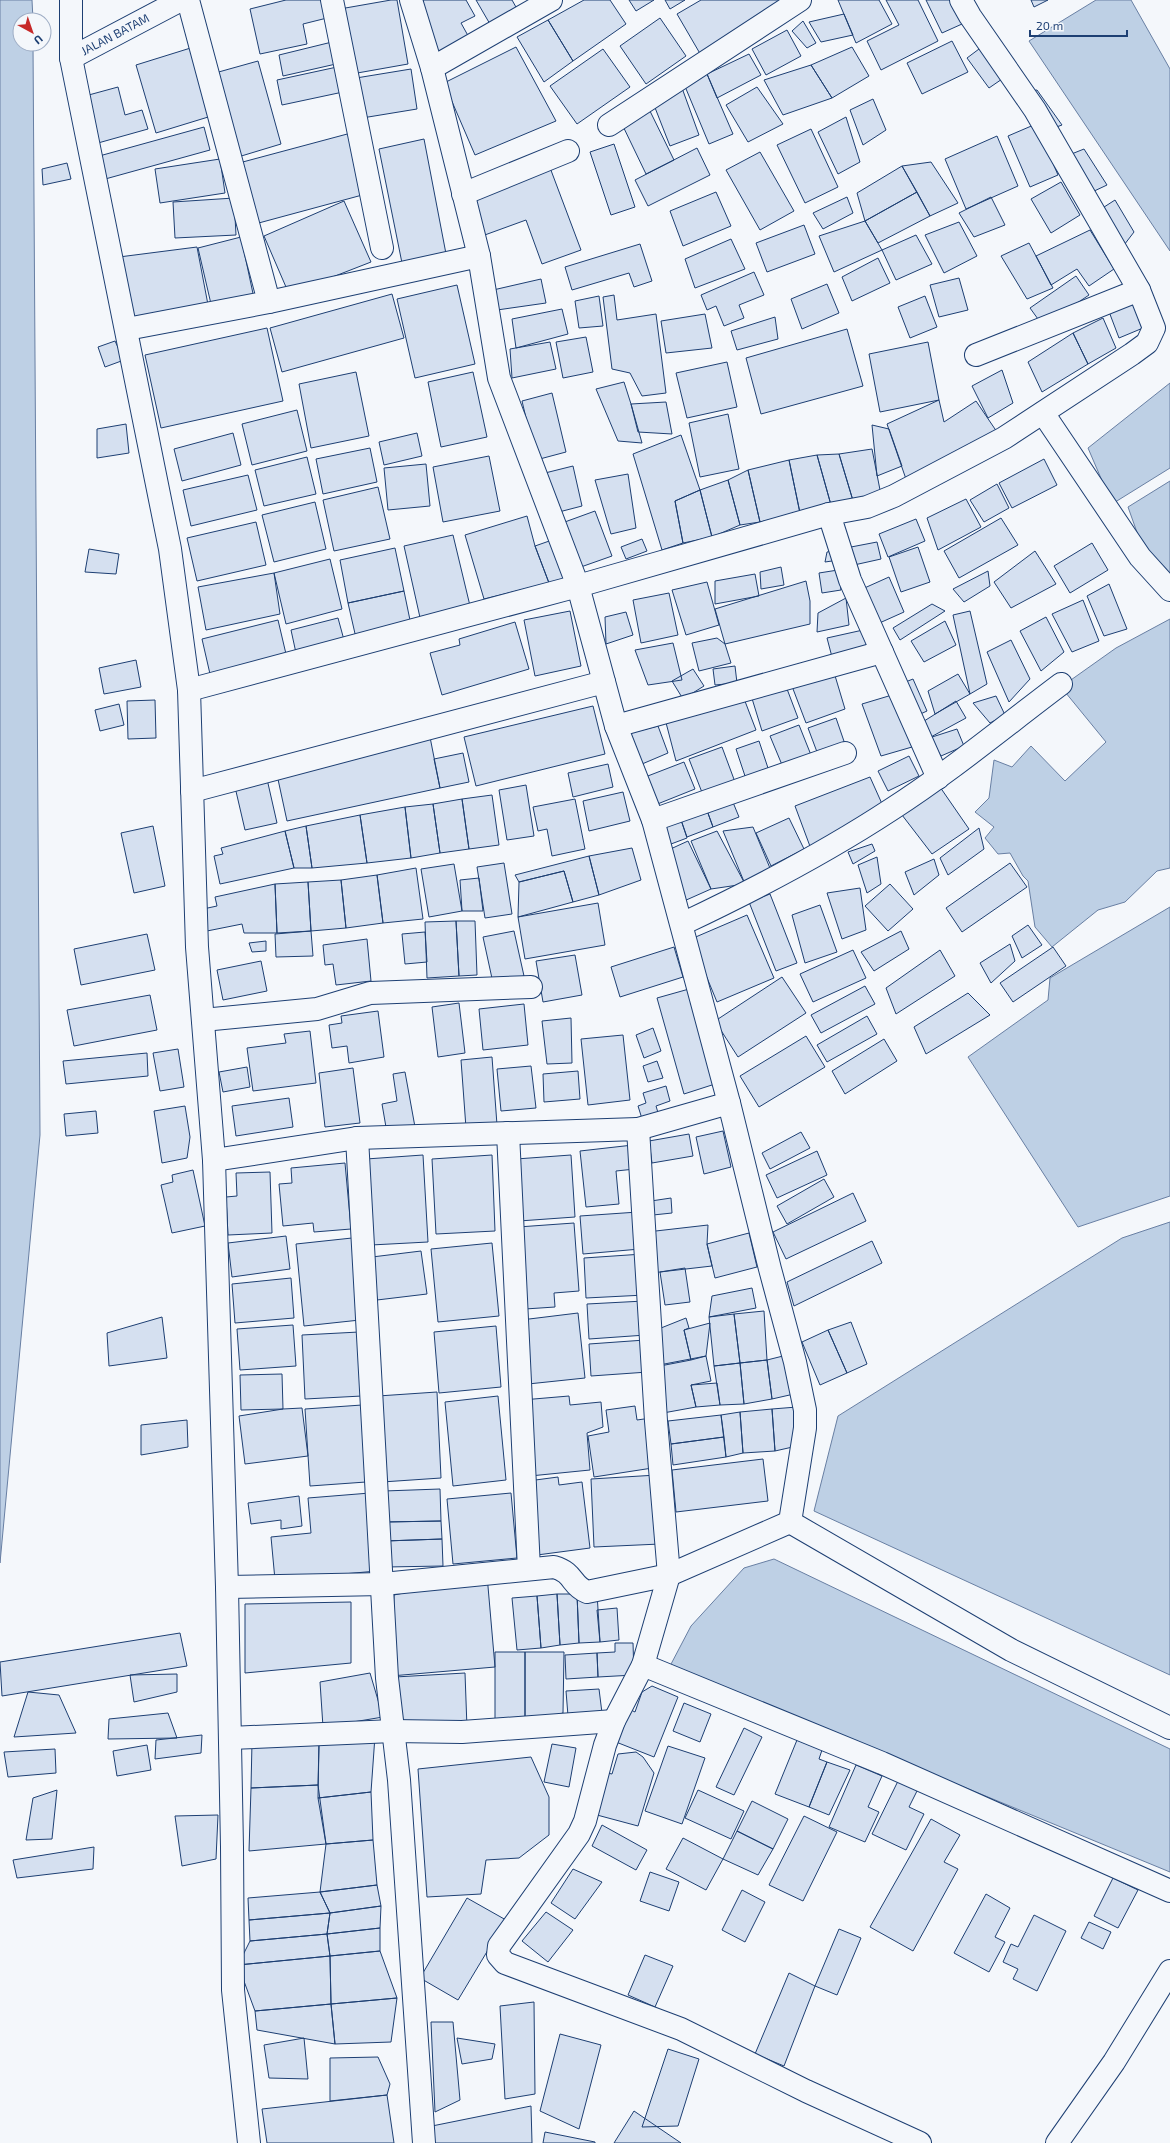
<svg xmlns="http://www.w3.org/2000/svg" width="1170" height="2143" font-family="'Exo 2',sans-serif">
<rect width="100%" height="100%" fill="#f4f7fb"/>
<path fill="#bed0e5" stroke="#687fa3" d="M0 0H32L33 20H20V44H33L40 1135 0 1563Z
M1096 0H1131L1170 69V251L1029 41Z
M1170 383V468L1112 504 1088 448Z
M1170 481V579L1144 552 1128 507Z
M1170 619V868L1157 871 1125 902 1098 910 1052 947 1035 927 1028 881 1023 876 1010 853 998 854 985 838 994 827 975 812 989 798 994 760 1012 767 1031 746 1065 781 1106 742 1061 687 1116 648Z
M1170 907V1196L1078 1227 968 1057 1048 1000 1050 978Z
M1170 1222V1675L814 1511 838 1416 1122 1238Z
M774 1559 1170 1749V1872L670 1666 691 1626 744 1568Z"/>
<path fill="#d5e0f0" stroke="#1d3f73" d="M286 0H324L327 18 303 24 307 44 260 54 250 9Z
M391 0H397L408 64 346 75 334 10Z
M424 0H466L475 16 461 23 471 41 439 58 414 5Z
M476 0H512L521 16 494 31Z
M584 0H610L626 24 573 61 548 20Z
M629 0H654L636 11Z
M665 0H685L670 9Z
M701 0H786L702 57 677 14Z
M838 0H879L892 24 856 43Z
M886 0H918L938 41 881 70 867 41 899 25Z
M926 0H951L962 24 942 33Z
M1031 0H1048L1034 7Z
M844 14 853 35 821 42 809 22Z
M660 18 686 56 646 84 620 46Z
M548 20 573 61 544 82 517 37Z
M803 21 816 43 807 48 792 31Z
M787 30 801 56 766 75 752 49Z
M952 41 968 72 922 94 907 63Z
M332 42 336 64 283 76 279 55Z
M197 46 218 114 156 133 136 65Z
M983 46 1005 77 989 88 967 58Z
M516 47 556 121 475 155 444 83Z
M852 47 869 76 832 98 811 65Z
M603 49 630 87 577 124 550 86Z
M749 54 761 75 717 98 707 74Z
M258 61 281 144 238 157 215 73Z
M811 65 832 98 783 115 764 80Z
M337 67 343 92 282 105 277 80Z
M411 69 417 109 356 119 350 79Z
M707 74 733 134 709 144 684 84Z
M118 87 125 115 142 110 148 129 98 143 85 96Z
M757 87 783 124 748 142 726 105Z
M682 88 699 135 670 146 652 100Z
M1037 90 1062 125 1051 129 1028 91Z
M873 99 886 130 863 145 850 110Z
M648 107 674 160 646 174 620 120Z
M846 117 860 162 838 174 818 132Z
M1036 124 1058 175 1030 187 1008 136Z
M204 127 210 150 98 181 92 158Z
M811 129 838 187 805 203 777 145Z
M351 133 366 194 255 224 239 163Z
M997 136 1018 186 966 209 945 159Z
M424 139 447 259 403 268 379 149Z
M614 144 635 207 611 215 590 152Z
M697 148 710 175 648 206 635 180Z
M1084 149 1107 185 1090 193 1069 155Z
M760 152 794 211 760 230 726 170Z
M220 159 225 193 160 203 155 169Z
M931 162 958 203 930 216 902 166Z
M67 163 71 179 43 185 42 169Z
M549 165 581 250 542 264 526 220 482 236 467 196Z
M902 166 917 192 865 221 857 193Z
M1061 182 1080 215 1051 233 1031 199Z
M716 192 731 226 683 246 670 211Z
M917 192 930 216 878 243 865 221Z
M847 197 853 213 823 229 813 213Z
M991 197 1005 225 974 237 959 213Z
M234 198 236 235 175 238 173 202Z
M1115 200 1134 232 1121 249 1101 209Z
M344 201 371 262 289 294 264 236Z
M865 221 882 250 834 272 819 236Z
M959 222 977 256 944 273 925 235Z
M804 225 815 254 767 272 756 243Z
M1090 230 1114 269 1089 286 1077 269 1051 285 1036 256Z
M916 235 932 264 896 280 882 250Z
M241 237 255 303 211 304 198 248Z
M731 239 745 269 695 288 685 259Z
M1029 243 1053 288 1027 299 1001 256Z
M640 244 652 281 634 287 629 273 572 290 565 267Z
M197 247 209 310 132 326 119 257Z
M878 258 890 283 852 301 842 277Z
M754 272 764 295 739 305 744 318 724 326 716 306 707 310 701 295Z
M1076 276 1089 295 1043 326 1030 308Z
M959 278 968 310 939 317 930 285Z
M541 279 546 303 497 310 493 290Z
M827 284 839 313 802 329 791 299Z
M457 285 475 364 415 378 397 299Z
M392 294 404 338 282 372 270 328Z
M614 295 617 320 656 314 666 393 642 396 630 373 612 369 603 297Z
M599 296 603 326 579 328 575 301Z
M925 296 937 327 910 338 898 307Z
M1132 300 1143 328 1119 338 1108 309Z
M562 309 568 334 516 348 512 319Z
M705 314 712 348 666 353 661 321Z
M775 317 778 339 737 350 731 331Z
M1103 318 1116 348 1088 364 1073 333Z
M267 328 283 401 161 428 145 355Z
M847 329 863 386 761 414 746 358Z
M1073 333 1088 364 1042 392 1028 362Z
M586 337 593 372 563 378 556 342Z
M115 341 124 360 105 367 98 347Z
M550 342 556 369 512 378 510 349Z
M928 342 939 400 880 412 869 354Z
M727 362 737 407 687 418 676 373Z
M1002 370 1013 403 988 418 972 386Z
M356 372 369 436 311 448 299 384Z
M473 372 487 437 441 447 428 382Z
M624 382 631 404 642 443 618 441 596 389Z
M552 393 566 452 536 460 522 401Z
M939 400 944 422 976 401 997 432 907 482 887 424Z
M666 402 672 434 638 432 631 404Z
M297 410 307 451 252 465 242 424Z
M728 414 739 469 700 477 689 423Z
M126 424 129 453 97 458V429Z
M872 425 889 429 902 466 877 476Z
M233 433 241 465 182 481 174 449Z
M417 433 422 456 384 465 379 442Z
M681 435 700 490 675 501 683 543 662 550 633 454Z
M370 448 377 482 323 494 316 459Z
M872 449 881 495 854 504 839 454Z
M839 454 854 504 831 505 817 455Z
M817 455 831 505 800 513 789 460Z
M489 456 500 511 443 522 433 467Z
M307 457 316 494 264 506 255 470Z
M1044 459 1057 485 1012 508 999 483Z
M789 460 800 513 760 522 748 470Z
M426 464 430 506 388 510 384 468Z
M573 466 582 506 555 513 545 473Z
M748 470 760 522 740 525 728 480Z
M628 474 636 528 611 534 595 480Z
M248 475 257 510 191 526 183 490Z
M728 480 740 525 712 537 700 490Z
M997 484 1009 508 984 522 970 500Z
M378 487 390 539 334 551 323 500Z
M700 490 712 537 683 543 675 501Z
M966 499 981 527 938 550 927 518Z
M315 502 326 549 274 562 262 515Z
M595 511 612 556 578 568 562 523Z
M527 516 535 546 549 583 484 599 465 535Z
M1001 518 1018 545 959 578 944 551Z
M916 519 925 541 888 557 879 534Z
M256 522 266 565 197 581 187 538Z
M453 535 471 610 421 622 404 546Z
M555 539 572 582 549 583 535 546Z
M642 539 647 551 626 559 621 547Z
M877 542 881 559 854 565 851 547Z
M1092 543 1108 570 1070 593 1054 566Z
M918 547 930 582 901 592 889 557Z
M395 548 404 591 348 603 340 560Z
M89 549 119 554 116 574 85 572Z
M838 550 839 560 825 562 827 552Z
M1035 551 1056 584 1011 608 994 582Z
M330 559 342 609 286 624 274 573Z
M781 567 784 585 761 589 760 572Z
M838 570 841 590 822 593 819 573Z
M988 571 990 586 964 602 953 589Z
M274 573 280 614 206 630 198 587Z
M755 574 759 596 715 604V581Z
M889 577 904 612 875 625 860 590Z
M806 581 810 601V624L725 644 715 609Z
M707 582 719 625 686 635 672 590Z
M1109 584 1127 629 1104 636 1087 596Z
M404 591 411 625 356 638 348 603Z
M669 593 678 635 641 643 633 600Z
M846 598 849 625 817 632 818 613Z
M1083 600 1099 641 1072 652 1052 614Z
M932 604 945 611 900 640 893 628Z
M570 611 581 666 535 676 524 620Z
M970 611 987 684 970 694 953 615Z
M626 612 633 635 606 644 605 617Z
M1046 617 1064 652 1041 671 1020 631Z
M338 618 344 640 296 653 291 630Z
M278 620 286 654 210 674 202 639Z
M945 621 956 645 924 662 911 641Z
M515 622 529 669 442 695 430 653 460 645 459 639Z
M863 630 868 648 832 657 827 638Z
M717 638 725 644 731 663 699 671 692 643Z
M1011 640 1030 679 1009 702 987 652Z
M673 643 682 680 648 685 635 650Z
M136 660 141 687 104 694 99 668Z
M735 666 737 683 715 685 713 669Z
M693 669 704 686 683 699 672 681Z
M833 669 845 709 806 723 790 681Z
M958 674 970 694 935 714 928 691Z
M913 679 927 711 916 716 903 683Z
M784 681 798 718 762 731 750 692Z
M892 695 912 747 881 756 862 704Z
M743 696 756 730 676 761 664 715Z
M996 696 1005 715 990 723 973 703Z
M155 700 156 738 128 739 127 701Z
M956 701 966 718 929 738 921 723Z
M119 704 124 725 100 731 95 710Z
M593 706 605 754 476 786 464 737Z
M836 718 847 750 820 760 808 728Z
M799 725 813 760 785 772 770 736Z
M658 726 668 753 635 767 626 734Z
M957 729 964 746 941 756 929 738Z
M430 737 440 788 287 821 276 770Z
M759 741 771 777 748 785 736 749Z
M722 747 735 782 703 795 689 759Z
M463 753 469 782 440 788 434 759Z
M909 756 919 776 888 791 878 771Z
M684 762 695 789 650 807 640 779Z
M608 764 613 787 573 797 568 773Z
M870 777 883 806 811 849 795 806Z
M267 779 277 823 245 830 235 787Z
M526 785 534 836 507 840 499 790Z
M940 787 969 829 932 854 902 815Z
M623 792 630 821 589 831 583 801Z
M492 795 499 845 469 849 462 799Z
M730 795 739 817 713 827 705 805Z
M462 799 469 849 440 853 433 804Z
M575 799 585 849 552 856 547 829 538 831 533 807Z
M433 804 440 853 411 858 405 807Z
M705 805 713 827 687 837 679 814Z
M405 807 411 858 367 863 360 815Z
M679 814 687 838 663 847 655 823Z
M360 815 367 863 312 868 306 826Z
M789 818 804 849 771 866 756 833Z
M153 826 165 886 134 893 121 833Z
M306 826 312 868H294L285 831Z
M753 827 772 873 745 884 723 831Z
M979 828 984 849 948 875 940 858Z
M285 831 294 868 220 884 214 856 223 854 221 848Z
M717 831 745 884 711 889 691 841Z
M688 841 711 889 684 901 664 852Z
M872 844 875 851 853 864 848 852Z
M632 848 641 880 599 895 589 856Z
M589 856 599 895 573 902 564 871 519 882 515 875Z
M877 857 881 884 867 893 858 865Z
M934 859 939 875 914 895 905 872Z
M504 863 512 914 485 918 477 867Z
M1010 863 1027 887 962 932 946 908Z
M454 864 462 911 429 917 421 869Z
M416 868 423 919 383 923 377 875Z
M564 871 573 902 518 917 519 882Z
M377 875 383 923 346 928 341 880Z
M479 878 483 911H462L460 880Z
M341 880 346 928 311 931 308 882Z
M308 882 311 931 277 933 275 884Z
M275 884 277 933H244L242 924 207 931 203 909 217 906 215 897Z
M890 884 913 909 888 931 865 906Z
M860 888 866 930 842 939 827 893Z
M770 894 797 963 776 971 749 902Z
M598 903 605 945 525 959 518 917Z
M820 905 837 952 805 963 792 915Z
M747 915 774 978 717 1002 691 939Z
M456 921H475L477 975 459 976Z
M456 921 459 976 427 978 425 922Z
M1028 925 1042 945 1022 958 1012 936Z
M311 931 313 956 276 957 275 934Z
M514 931 524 976 493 983 483 937Z
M901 931 909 949 874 971 861 952Z
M425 932 427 962 405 964 402 934Z
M147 934 155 970 81 985 74 949Z
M367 939 371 981 336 985 333 964 325 965 323 945Z
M266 941V951L252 952 249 943Z
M1010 944 1015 961 991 983 980 963Z
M674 947 683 977 620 997 611 967Z
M1053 947 1066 966 1013 1002 1000 983Z
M853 950 866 978 813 1002 800 974Z
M940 950 955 976 896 1014 886 988Z
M575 955 582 995 543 1002 536 961Z
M261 961 267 991 223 1000 217 970Z
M782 977 806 1013 738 1057 715 1021Z
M865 986 875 1004 821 1033 811 1015Z
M689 989 715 1084 684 1094 657 998Z
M968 993 990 1015 926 1054 914 1027Z
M150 995 157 1030 74 1046 67 1010Z
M459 1003 465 1053 438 1057 432 1007Z
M524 1004 528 1045 483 1050 479 1009Z
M378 1011 384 1057 349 1063 347 1046 332 1048 329 1025 342 1023 341 1016Z
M867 1016 877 1034 827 1062 817 1045Z
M571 1018 572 1063 547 1064 542 1021Z
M653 1028 661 1051 644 1058 636 1035Z
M310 1031 316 1083 253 1091 247 1048 286 1043 284 1034Z
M623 1035 630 1100 588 1105 581 1039Z
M806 1036 825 1067 759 1107 740 1076Z
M884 1039 897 1061 845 1094 832 1071Z
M178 1049 184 1087 160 1091 153 1053Z
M147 1053 148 1076 66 1084 63 1061Z
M492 1057 497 1125 466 1128 461 1060Z
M657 1061 663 1078 648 1082 643 1066Z
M531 1066 536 1108 501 1111 497 1069Z
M247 1067 250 1087 223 1092 219 1072Z
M353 1068 360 1123 325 1127 319 1073Z
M578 1071 580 1099 544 1102 543 1074Z
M405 1072 415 1127 387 1133 382 1104 397 1101 393 1074Z
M666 1086 670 1101 656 1106 659 1116 643 1122 638 1106 646 1103 643 1093Z
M289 1098 293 1127 236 1136 232 1106Z
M185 1106 190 1137 187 1158 162 1163 154 1111Z
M96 1111 98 1133 66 1136 64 1114Z
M723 1131 731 1167 704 1174 696 1137Z
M801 1132 810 1148 770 1169 762 1153Z
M689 1134 693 1156 652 1163 649 1141Z
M633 1145 635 1169 616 1171 619 1204 586 1207 580 1151Z
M817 1151 827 1175 777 1198 766 1175Z
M423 1155 428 1242 371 1245 366 1159Z
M492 1155 495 1231 436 1234 432 1159Z
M571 1155 575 1217 519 1221 516 1159Z
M345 1163 351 1229 314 1232 313 1223 283 1226 279 1184 292 1183 291 1168Z
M193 1170 205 1226 172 1233 161 1185 173 1182 172 1175Z
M270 1172 272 1233 228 1235 226 1197 237 1196 236 1173Z
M824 1179 834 1197 787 1224 777 1206Z
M853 1193 866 1221 786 1259 773 1232Z
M671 1198 672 1213 653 1215 651 1201Z
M638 1212 640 1249 583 1254 580 1216Z
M574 1223 579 1291 554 1293 555 1307 525 1309 518 1227Z
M708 1225 707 1244 712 1266 651 1273 647 1232Z
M749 1233 757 1267 715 1278 707 1244Z
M286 1236 290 1269 232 1277 228 1243Z
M352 1238 360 1320 304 1326 296 1244Z
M872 1241 882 1263 794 1306 787 1282Z
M492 1243 499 1316 438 1322 431 1249Z
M421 1251 427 1294 377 1300 372 1257Z
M643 1254 645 1295 586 1298 584 1258Z
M685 1268 690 1302 665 1305 660 1272Z
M291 1278 294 1318 235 1323 232 1284Z
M752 1288 756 1308 709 1317 712 1296Z
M644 1301 646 1335 589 1339 587 1304Z
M764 1311 767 1360 740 1363 734 1314Z
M578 1313 585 1378 528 1384 521 1320Z
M734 1314 740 1363 714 1366 709 1317Z
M162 1317 167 1358 109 1366 107 1333Z
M686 1318 689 1328 684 1330 691 1360 660 1366 656 1330Z
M851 1322 867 1364 847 1373 828 1330Z
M710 1323 706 1356 691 1360 684 1330Z
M293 1325 296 1366 240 1370 237 1329Z
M496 1326 501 1387 439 1393 434 1332Z
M828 1330 847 1373 820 1385 802 1342Z
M359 1332 362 1396 305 1399 302 1335Z
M645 1340 648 1372 591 1376 589 1344Z
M787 1355 794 1394 772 1399 767 1360Z
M706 1356 711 1381 691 1385 696 1407 663 1413 654 1366Z
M767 1360 772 1399 744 1404 740 1363Z
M740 1363 744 1404 720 1405 714 1366Z
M282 1374 283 1409 241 1410 240 1375Z
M717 1383 720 1405 696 1407 691 1385Z
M437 1392 441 1478 382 1482 378 1396Z
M498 1396 506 1480 453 1486 445 1402Z
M569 1396 570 1405 601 1402 603 1427 587 1433 590 1470 530 1476 522 1400Z
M362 1405 366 1482 310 1486 305 1409Z
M635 1406 637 1420 651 1418 659 1467 594 1477 588 1436 609 1432 606 1410Z
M797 1407V1446L775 1451 772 1409Z
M302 1408 308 1456 245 1464 239 1416 283 1409Z
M772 1409 775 1451 743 1453 740 1412Z
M740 1412 743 1453 726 1457 721 1415Z
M721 1415 724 1437 671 1444 668 1421Z
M187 1420 188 1447 141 1455V1425Z
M724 1437 726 1457 673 1465 671 1444Z
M763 1459 768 1501 676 1512 672 1470Z
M657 1475 660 1544 594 1547 591 1479Z
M558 1477 559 1485 582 1482 590 1548 537 1555 528 1481Z
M440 1489 441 1521 385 1522 384 1491Z
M370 1493 377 1571 275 1580 271 1537 311 1533 308 1498Z
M511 1493 517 1558 453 1564 447 1499Z
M299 1496 302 1526 281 1529V1520L251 1524 248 1503Z
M441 1521 442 1539 385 1541V1522Z
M442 1539 443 1566 386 1567 385 1541Z
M487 1575 495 1667 391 1676 394 1595Z
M597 1593 600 1642 579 1643 577 1594Z
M557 1594 560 1645 541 1648 537 1596Z
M557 1594H577L579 1643 560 1645Z
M537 1596 541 1648 517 1650 512 1598Z
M351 1602V1663L245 1673V1604Z
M617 1608 619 1640 600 1642 597 1610Z
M180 1633 187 1666 2 1696 0 1662Z
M615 1643H633L634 1675 598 1677 597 1653 615 1652Z
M495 1652H525V1723H495Z
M525 1652H564L563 1713 525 1723Z
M597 1653 598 1677 566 1679 565 1655Z
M370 1673 383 1717 323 1727 320 1682Z
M465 1673 467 1728 398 1725 395 1677Z
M177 1674V1692L134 1702 130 1675Z
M652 1686 678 1697 654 1757 616 1742 629 1709 635 1712 642 1692Z
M599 1689 602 1713 568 1716 566 1691Z
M28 1692 59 1695 76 1733 14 1737Z
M684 1703 711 1714 700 1742 673 1731Z
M168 1713 177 1738 108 1739 109 1719Z
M744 1728 762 1737 734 1795 716 1787Z
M202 1735 201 1753 155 1759 156 1740Z
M375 1736 371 1792 318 1798 319 1743Z
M797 1740 822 1750 819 1759 827 1762 809 1807 775 1794Z
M252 1742 319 1743 318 1785 251 1788Z
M552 1744 576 1748 569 1787 544 1782Z
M147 1745 151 1770 117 1776 113 1751Z
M668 1746 705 1758 682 1824 645 1811Z
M55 1749 56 1773 8 1777 4 1752Z
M636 1752 643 1757 654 1773 638 1826 597 1815 603 1772 612 1774 618 1754Z
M531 1757 549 1797V1835L519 1858 486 1860 481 1894 427 1897 418 1769Z
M827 1762 850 1770 829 1815 809 1807Z
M856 1765 882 1776 868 1807 879 1812 865 1842 829 1827Z
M899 1779 918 1789 909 1807 924 1814 906 1850 872 1834Z
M318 1785 326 1844 249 1851 251 1788Z
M57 1790 52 1839 26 1840 33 1798Z
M698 1790 744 1811 731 1839 685 1818Z
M371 1792 373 1840 326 1844 318 1798Z
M752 1801 788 1819 773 1849 737 1831Z
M218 1815 216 1859 182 1866 175 1816Z
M804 1816 837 1832 803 1901 769 1885Z
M931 1819 960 1835 944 1862 958 1869 913 1951 870 1927Z
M602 1825 647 1850 636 1870 592 1846Z
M737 1831 773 1849 758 1875 723 1859Z
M683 1838 723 1859 706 1890 666 1869Z
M373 1840 377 1885 320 1892 326 1844Z
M94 1847 93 1869 17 1878 13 1860Z
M573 1869 602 1882 575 1919 551 1903Z
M650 1872 679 1882 669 1911 640 1901Z
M1113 1878 1138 1890 1118 1928 1094 1916Z
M377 1885 381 1906 330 1913 320 1892Z
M742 1890 765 1902 745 1942 722 1930Z
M320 1892 330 1913 249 1920 248 1898Z
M986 1894 1010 1908 995 1937 1005 1942 989 1972 954 1953Z
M467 1898 506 1920 458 2000 420 1978Z
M381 1906 380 1928 327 1934 330 1913Z
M546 1912 573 1930 548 1962 522 1941Z
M330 1913 327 1934 250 1941 249 1920Z
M1034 1915 1066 1931 1037 1991 1013 1979 1018 1969 1003 1962 1011 1944 1018 1947Z
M1089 1922 1111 1932 1103 1949 1081 1938Z
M380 1928V1951L330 1956 327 1934Z
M839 1929 861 1938 837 1995 815 1986Z
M327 1934 330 1956 238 1965 250 1941Z
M380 1951 397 1998 331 2004 330 1956Z
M645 1955 673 1966 655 2007 628 1995Z
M330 1956 331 2004 255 2011 238 1965Z
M789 1973 815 1986 784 2066 755 2054Z
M397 1998 391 2042 335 2044 331 2004Z
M534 2002 535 2094 505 2099 500 2006Z
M331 2004 335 2044 257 2030 255 2011Z
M431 2022H453L460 2100 435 2112Z
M560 2034 601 2045 579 2129 540 2111Z
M304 2038 308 2079 269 2078 264 2045Z
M457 2038 495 2044 492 2059 462 2064Z
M668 2049 699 2059 678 2126 642 2127Z
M378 2057 390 2084 387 2095 330 2101V2058Z
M387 2095 394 2143H267L262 2109Z
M531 2106 532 2143H428L427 2127Z
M634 2111 681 2143H614Z
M545 2132 595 2142V2143H543Z"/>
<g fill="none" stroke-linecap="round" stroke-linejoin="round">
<g stroke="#1d3f73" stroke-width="24">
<g id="street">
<path d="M71 0V58L170 549 189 690 197 947 214 1160 227 1587 232 1847 233 1990 249 2143"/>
<path d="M188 0 269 302"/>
<path d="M332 0 382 248"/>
<path id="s1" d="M71 58 181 0"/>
<path d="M432 68 551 0"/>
<path d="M609 125 800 0"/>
<path d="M463 194 568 151"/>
<path d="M127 329 269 302 479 256"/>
<path d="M976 355 1139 290"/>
<path d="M1043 413 1140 557 1170 590"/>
<path d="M189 690 578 586 829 514"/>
<path d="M616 726 882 652"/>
<path d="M938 778 850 580 829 514 867 507 894 496 1004 438 1132 354 1147 343 1154 328 1139 290 1035 110 970 16 961 0"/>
<path d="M192 791 604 682"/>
<path d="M653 820 845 753"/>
<path d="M682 924C754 890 825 853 892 809 951 771 1005 726 1061 684"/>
<path d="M203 1020 317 1009 370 993 531 987"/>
<path d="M638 1129 729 1103"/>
<path d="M508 1133 529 1569"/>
<path d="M357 1138 387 1678 399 1780 424 2143"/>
<path d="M214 1160 357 1138 638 1129 656 1421 669 1575 643 1665 614 1721 605 1745 585 1821 579 1834 499 1946 498 1955 505 1963 681 2029 806 2091 920 2143"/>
<path d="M790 1522 1011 1650 1170 1728"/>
<path d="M227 1587 383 1584 554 1567C575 1573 570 1585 587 1592L669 1575 790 1522 805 1428V1410L795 1362 770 1269 729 1103 653 820 616 726 578 586 499 378 479 256 432 68 411 0"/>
<path d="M643 1665 882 1763 1170 1891"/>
<path d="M230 1738 393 1731 462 1732 614 1721"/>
<path d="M1057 2143 1114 2062 1170 1971"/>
</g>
</g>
<use href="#street" stroke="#f4f7fb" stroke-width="22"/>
</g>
<g text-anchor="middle" stroke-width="3" stroke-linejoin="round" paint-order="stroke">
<g font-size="12" fill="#1d3f73" stroke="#f4f7fb">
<text dy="4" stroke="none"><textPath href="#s1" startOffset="50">JALAN BATAM</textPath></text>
</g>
</g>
<g transform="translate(32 32) rotate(140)"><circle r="19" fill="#f4f7fb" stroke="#9eadc5"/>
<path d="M0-3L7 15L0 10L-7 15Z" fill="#c62828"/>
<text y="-6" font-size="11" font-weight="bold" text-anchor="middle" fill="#1d3f73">U</text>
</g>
<path d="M1030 30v6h97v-6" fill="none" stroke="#1d3f73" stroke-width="2"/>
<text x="1036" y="30" font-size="12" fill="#1d3f73" stroke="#f4f7fb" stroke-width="3" paint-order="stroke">20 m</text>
</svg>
